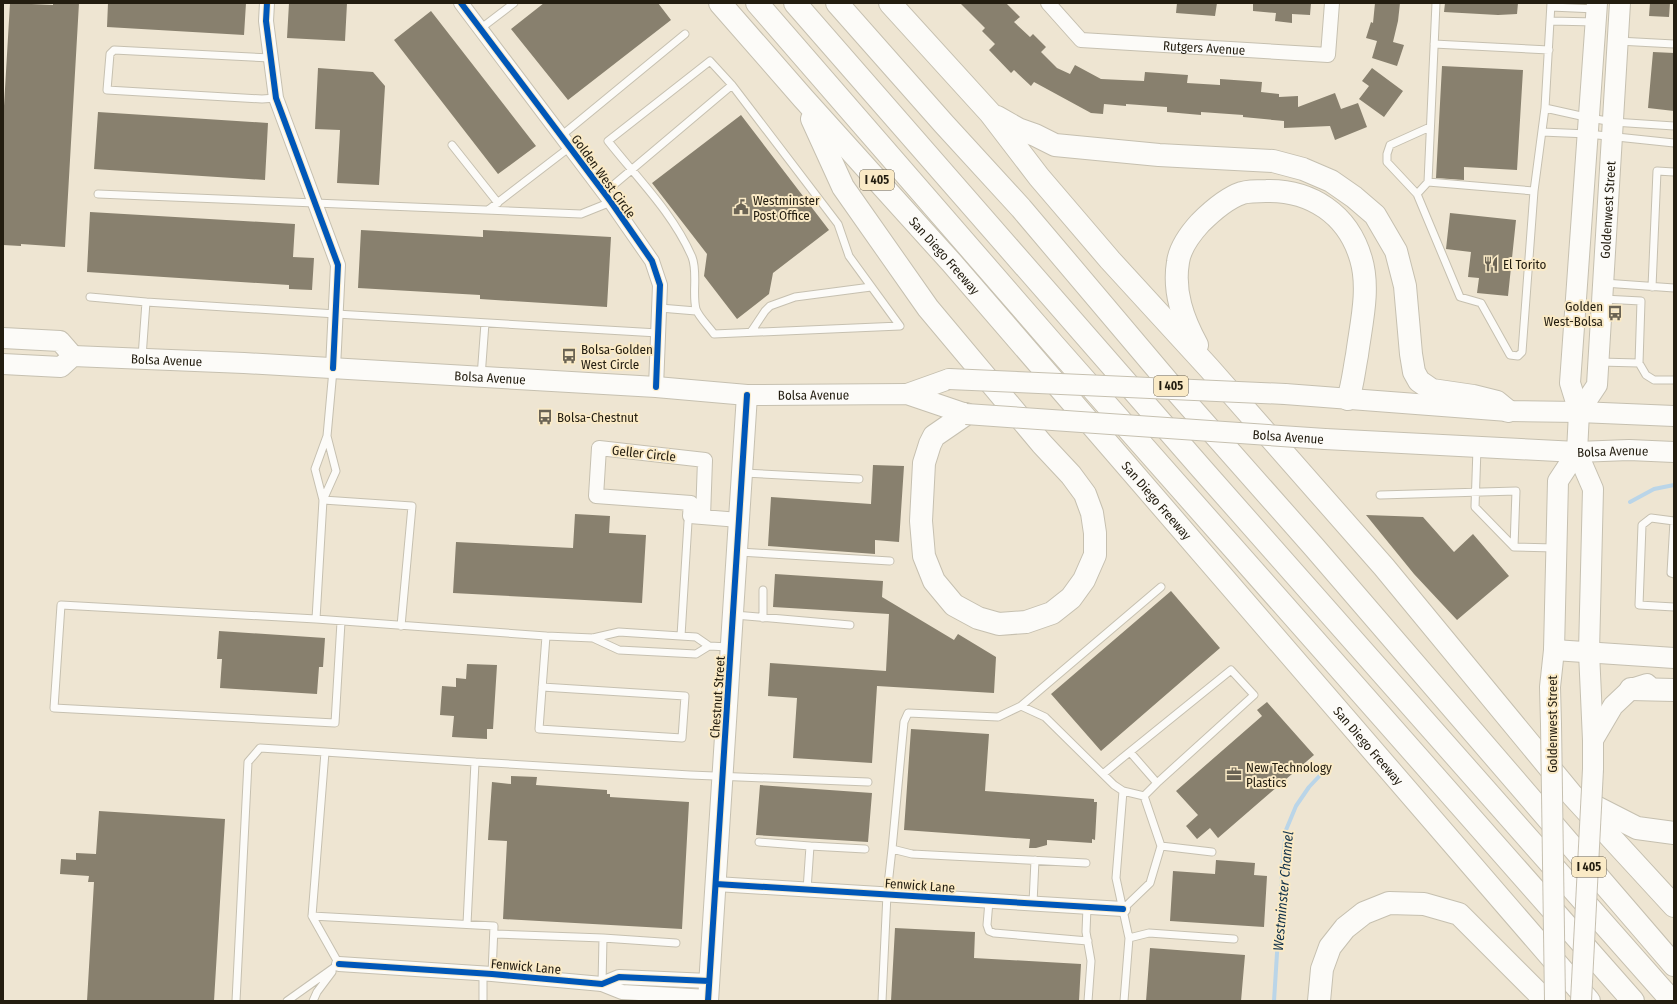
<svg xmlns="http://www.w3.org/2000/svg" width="1677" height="1004" font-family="'Fira Sans Condensed',sans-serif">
<rect width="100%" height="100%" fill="#eee5d2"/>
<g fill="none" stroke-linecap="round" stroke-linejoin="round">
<path stroke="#bad5e8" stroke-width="4" d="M1630 502 1654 489 1674 485
M1274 1001 1283 858 1286 830 1296 806 1309 787 1326 769"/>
</g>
<path fill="#88806e" d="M10 3 53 5V3H79L65 247 21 244V246L3 245V123Z
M108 3H246L244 35 107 27Z
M289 3H347L345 41 287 38Z
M544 3H658L671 20 568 100 511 29Z
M960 3H1006L1020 17 1014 22 1030 37 1033 34 1046 47 1041 52 1057 68 1070 74 1075 65 1101 79 1144 81 1145 72 1188 75 1187 83 1220 85V79L1262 82 1261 92 1279 94V97L1298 96V107L1335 93 1341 109 1358 103 1367 127 1335 140 1330 126 1284 128V121L1243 117V115L1201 112V115L1167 112V107L1126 104V106L1104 104 1103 114 1091 113 1034 82 1031 86 1014 70 1011 73 989 50 995 44 982 31 985 28Z
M1177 3H1217L1215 16 1176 13Z
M1253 3H1311L1310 15 1292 14V23L1275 21 1276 13 1253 11Z
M1375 3H1400L1398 21 1393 42 1404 45 1397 66 1372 58 1377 41 1366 38 1371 22 1373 23Z
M1445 3H1518L1517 14 1498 15 1444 12Z
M1650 3H1670L1669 17 1649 16Z
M431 11 536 146 498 174 394 40Z
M1653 52 1674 53V111L1648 108Z
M1442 66 1523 70 1517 170 1464 167V180L1436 178Z
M318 68 373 72 385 86 379 185 337 183 340 130 315 129Z
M1372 68 1403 91 1384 117 1359 99 1369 86 1362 81Z
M98 112 268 123 265 180 94 169Z
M741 115 829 230 773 273 769 294 737 319 704 276 707 254 652 183Z
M90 212 295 224 293 257 314 258 312 290 289 289V285L87 272Z
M1450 213 1516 220 1508 296 1477 293 1479 278 1468 277 1471 252 1446 249Z
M361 230 483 237V230L611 237 607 307 480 299V295L358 288Z
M873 465 904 466 899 542 875 540V554L768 546 771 497 871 504Z
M575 514 610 516 609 533 646 535 642 603 453 593 456 542 573 548Z
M1366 515 1423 517 1454 552 1473 534 1509 576 1457 620 1414 574Z
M775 574 883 581 882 597 954 640 958 634 996 657 994 693 877 686 872 763 793 758 797 698 768 696 770 663 886 671 889 614 773 607Z
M1171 591 1220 648 1101 751 1051 694Z
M219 631 325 638 323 667H319L317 694 220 688 222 659H217Z
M467 664 497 665 493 729H487V739L452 737 454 716 440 715 442 686 456 687V678L466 679Z
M1267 702 1314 755 1218 838 1210 828 1197 839 1186 826 1198 815 1176 791 1262 716 1257 710Z
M911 729 989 734 985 791 1094 799V802H1097L1095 840 1092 839V843L1047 840V845L1036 848H1029L1030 839 904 830Z
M511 776 537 777 536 785 607 790V794H610V797L689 802 682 929 503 919 507 841 488 840 492 782 511 784Z
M760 785 872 793 868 842 756 835Z
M99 811 225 819 214 1001H87L94 882H88L89 876 60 874 61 859 76 860V853L96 854Z
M1216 860 1255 863 1254 875 1267 876 1264 927 1170 921 1173 871 1215 874Z
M895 928 975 932 974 958 1081 964 1079 1001H891Z
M1150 948 1245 955 1241 1001H1146Z"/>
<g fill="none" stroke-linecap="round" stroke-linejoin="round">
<g stroke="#c6c0b0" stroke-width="9">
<path id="lane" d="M1551 7 1596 9
M1551 21 1595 22
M480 29 514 3
M1618 41 1674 44
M1434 44 1549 50
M271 58 114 50 110 54 107 90 262 99 276 98
M1545 108 1590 118 1613 122 1674 126
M1430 127 1390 145 1387 154V162L1417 194 1460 297 1481 303 1510 355 1518 356 1522 352 1534 191 1545 108 1551 3
M1542 132 1588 134 1674 143
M561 136 685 34
M452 145 498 203
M1428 182 1436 3
M604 193 732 85 838 224 849 256 900 326 714 334C710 328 698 316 696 309 692 294 698 272 692 257 673 213 638 179 608 141L710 61 732 85
M98 194 581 214 611 202
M1417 194 1428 182 1534 191
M488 210 570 147
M1604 283 1674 288
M1652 287 1657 171 1674 172
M90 297 146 302 142 357
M1603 299 1641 301 1639 363 1646 375 1654 380H1674
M146 302 336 314 658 333
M660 308 696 311
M751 332 765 311 770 306 795 297 871 287
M1599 362 1639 363
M481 377 485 323
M1477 448 1475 507 1514 547 1555 548
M744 473 859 479
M1380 495 1516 491 1514 547
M323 500 412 506 401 626
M323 500 336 471 327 436
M739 552 890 561
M1674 574 1671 573 1674 521 1651 518 1642 525 1639 605 1674 607
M735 615 850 625
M763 618V590
M316 619 323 500 315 469 327 436 333 370
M341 622 335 723 54 708 61 605 316 619 546 636 593 638 619 632 696 637 709 646 729 647
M681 636 688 522 690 516
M593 638 619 650 696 654 709 646
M542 687 685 696 682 738 539 729 546 636
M1021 706 1161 587
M475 762 690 775 868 782
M1103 774 1121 759 1231 670 1254 695 1157 783 1130 752
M1123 791 1144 796 1161 846 1150 883 1123 909
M1144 796 1157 783
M759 842 810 846 807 890
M810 846 865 849
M1161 846 1212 852
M1086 863 912 854 892 849 904 722 908 713 998 717 1021 706 1045 717 1114 785 1123 791 1116 878 1129 938 1124 1001
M989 901 987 925 989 931 994 933 1088 941
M1033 903 1035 860
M1087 907 1086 932 1091 961 1088 1001
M312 916 339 964
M467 924 475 762 325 752 312 916 494 926 492 974
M494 934 603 938 676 943
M1129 938 1149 933 1234 939
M602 984 603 938
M236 1001 248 762 260 748 325 752
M287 1001 339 964
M313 1001 317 992 332 972
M483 1001V973
M882 1001 887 894 892 849"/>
</g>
<g stroke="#c6c0b0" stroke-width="16">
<g id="street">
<path d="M267 3 266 21 276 98 338 265 333 368"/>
<path d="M461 3 611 202 652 261 660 285 656 387"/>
<path id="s1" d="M1048 3 1081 40 1328 55 1332 3"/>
<path d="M703 517 705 460 599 448 596 496 691 503 690 516 739 520"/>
<path d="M716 884 1123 909"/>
<path d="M339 964 492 974 602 984 619 977 709 981"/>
<path d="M602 984 622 992 708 997"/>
</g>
</g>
<g stroke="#c6c0b0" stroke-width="22">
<g id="secondary">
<path d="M3 338 60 341 73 356"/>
<path id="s2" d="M3 364 61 367 73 356 244 363 656 387 747 395 907 394 966 414"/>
<path d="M907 394 949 379"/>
<path d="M1285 394 1508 411 1579 412 1674 416"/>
<path id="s3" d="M1579 412 1597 385 1620 3"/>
<path id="s4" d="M1325 439 1577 452 1629 450 1674 452"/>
<path d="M1554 650 1674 658"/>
<path d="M1551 724 1550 687 1554 650 1558 481 1577 452"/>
<path d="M1593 740 1613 706 1631 689 1647 684"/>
<path d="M1593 769V740L1589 652 1593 489 1577 452 1579 412 1570 383 1597 3"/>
<path d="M708 1001 747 395"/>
</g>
</g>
<g stroke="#c6c0b0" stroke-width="24">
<g id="highway">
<path id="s5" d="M720 3 803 98 951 262 1589 1001"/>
<path d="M757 3 1054 345 1633 1001"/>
<path d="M795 3 1201 468 1672 1001"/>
<path d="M837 3 944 124 1021 208 1169 383 1314 547 1674 965"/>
<path d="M890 3 990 113 1039 177 1110 260 1209 368 1384 567 1572 795 1674 906"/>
<path d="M997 117 1018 129 1035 135 1055 145 1159 155 1273 161 1303 169 1331 181 1354 197 1375 215 1396 251 1405 286 1411 354 1414 372 1419 381 1432 390 1473 396 1497 402 1508 411"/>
<path d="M812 119 843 187 928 308 1042 444 1071 475 1085 494 1092 513 1095 533V555L1084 580 1071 598 1052 613 1026 622 999 624 978 618 954 605 934 581 924 556 921 521 924 463 930 444 934 436 966 414"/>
<path d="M1197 345C1183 319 1173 292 1178 262 1180 247 1190 234 1200 223 1211 212 1227 198 1242 193 1249 191 1258 191 1266 191 1311 190 1348 214 1361 259 1370 289 1361 324 1357 355 1354 370 1353 384 1348 399"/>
<path d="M1631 689 1674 690"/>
<path d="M1586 802 1637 828 1674 833"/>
<path d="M1319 1001 1322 969 1330 947 1345 928 1364 913 1389 903 1424 904 1459 914 1546 1001"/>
</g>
</g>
<use href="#lane" stroke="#fcfbf8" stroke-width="7"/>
<use href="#street" stroke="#fcfbf8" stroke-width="14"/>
<use href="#secondary" stroke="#fcfbf8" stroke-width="20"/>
<use href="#highway" stroke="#fcfbf8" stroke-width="22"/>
<g stroke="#c6c0b0" stroke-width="22" stroke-linecap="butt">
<g id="secondary-bridge">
<path d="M949 379 1285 394"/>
<path id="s6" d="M966 414 1325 439"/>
<path d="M1551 724 1555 1001"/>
<path d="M1581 1001 1593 769"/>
</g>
</g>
<use href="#secondary-bridge" stroke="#fcfbf8" stroke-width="20"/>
<g stroke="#faeac6" stroke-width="8">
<path id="cycleway" d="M267 3 266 21 276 98 338 265 333 368
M461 3 611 202 652 261 660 285 656 387
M716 884 1123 909
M339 964 492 974 602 984 619 977 709 981
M708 1001 747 395"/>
</g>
<use href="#cycleway" stroke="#0057b8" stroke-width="6"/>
</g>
<defs>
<g id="civic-bare" transform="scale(1.2)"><path d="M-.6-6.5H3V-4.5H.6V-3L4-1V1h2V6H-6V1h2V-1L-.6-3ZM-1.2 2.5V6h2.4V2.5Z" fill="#6a6354" stroke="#faeac6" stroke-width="2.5" paint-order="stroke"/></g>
<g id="restaurant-bare" transform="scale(1.2)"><path d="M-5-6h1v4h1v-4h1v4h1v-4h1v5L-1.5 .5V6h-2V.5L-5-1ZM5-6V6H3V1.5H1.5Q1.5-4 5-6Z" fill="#6a6354" stroke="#faeac6" stroke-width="2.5" paint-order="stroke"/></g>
<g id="bus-bare" transform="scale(1.2)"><path d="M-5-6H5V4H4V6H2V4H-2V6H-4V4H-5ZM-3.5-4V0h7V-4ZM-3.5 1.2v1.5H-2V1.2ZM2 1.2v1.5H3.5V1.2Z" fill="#6a6354" stroke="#faeac6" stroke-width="2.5" paint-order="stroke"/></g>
<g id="office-bare" transform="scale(1.2)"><path d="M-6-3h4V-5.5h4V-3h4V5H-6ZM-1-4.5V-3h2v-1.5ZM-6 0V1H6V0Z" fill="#6a6354" stroke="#faeac6" stroke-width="2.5" paint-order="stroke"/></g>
</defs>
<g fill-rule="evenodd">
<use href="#civic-bare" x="741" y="207"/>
<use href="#restaurant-bare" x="1491" y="264"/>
<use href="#bus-bare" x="1615" y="313"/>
<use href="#bus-bare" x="569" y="356"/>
<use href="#bus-bare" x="545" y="417"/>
<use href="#office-bare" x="1234" y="774"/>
</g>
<g text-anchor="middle" stroke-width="4" stroke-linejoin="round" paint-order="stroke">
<g fill="#faeac6" stroke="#645a47" stroke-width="1">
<rect x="860" y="170" width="34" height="20" rx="3"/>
<rect x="1154" y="376" width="34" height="20" rx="3"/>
<rect x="1572" y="857" width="34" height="20" rx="3"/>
</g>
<g font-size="12" font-weight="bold" fill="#231d10">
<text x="877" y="184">I 405</text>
<text x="1171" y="390">I 405</text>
<text x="1589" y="871">I 405</text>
</g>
<g font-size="13" fill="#231d10" stroke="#faeac6">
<text dy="5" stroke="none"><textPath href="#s1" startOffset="173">Rutgers Avenue</textPath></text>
<text transform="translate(604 176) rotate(54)" y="5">Golden West Circle</text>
<text dy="5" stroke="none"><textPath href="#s3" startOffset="208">Goldenwest Street</textPath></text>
<text dy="5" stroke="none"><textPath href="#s5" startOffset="338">San Diego Freeway</textPath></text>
<text dy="5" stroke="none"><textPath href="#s2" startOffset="168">Bolsa Avenue</textPath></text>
<text dy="5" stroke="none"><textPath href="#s2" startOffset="492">Bolsa Avenue</textPath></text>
<text dy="5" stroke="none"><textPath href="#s2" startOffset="816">Bolsa Avenue</textPath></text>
<text dy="5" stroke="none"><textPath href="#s6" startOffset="323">Bolsa Avenue</textPath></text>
<text dy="5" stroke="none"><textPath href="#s4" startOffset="288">Bolsa Avenue</textPath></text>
<text transform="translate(644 453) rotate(6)" y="5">Geller Circle</text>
<text dy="5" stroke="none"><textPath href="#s5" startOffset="662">San Diego Freeway</textPath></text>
<text transform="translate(717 697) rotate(-86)" y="5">Chestnut Street</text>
<text transform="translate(1552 724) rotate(-90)" y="5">Goldenwest Street</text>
<text dy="5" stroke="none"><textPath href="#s5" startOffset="986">San Diego Freeway</textPath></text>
<text transform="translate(920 885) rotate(4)" y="5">Fenwick Lane</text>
<text transform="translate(526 966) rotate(5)" y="5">Fenwick Lane</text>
</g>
<g font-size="13" fill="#231d10" stroke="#faeac6" text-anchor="start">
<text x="753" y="205">Westminster<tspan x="753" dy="15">Post Office</tspan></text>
<text x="1503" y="269">El Torito</text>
<text x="1603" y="311" text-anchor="end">Golden<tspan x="1603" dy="15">West-Bolsa</tspan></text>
<text x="581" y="354">Bolsa-Golden<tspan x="581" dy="15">West Circle</tspan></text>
<text x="557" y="422">Bolsa-Chestnut</text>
<text x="1246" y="772">New Technology<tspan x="1246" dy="15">Plastics</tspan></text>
</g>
<g font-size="14" font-style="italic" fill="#10314a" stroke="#faeac6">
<text transform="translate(1283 891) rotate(-85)" y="5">Westminster Channel</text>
</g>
</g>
<rect width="1677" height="1004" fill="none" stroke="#231d10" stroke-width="8"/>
</svg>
